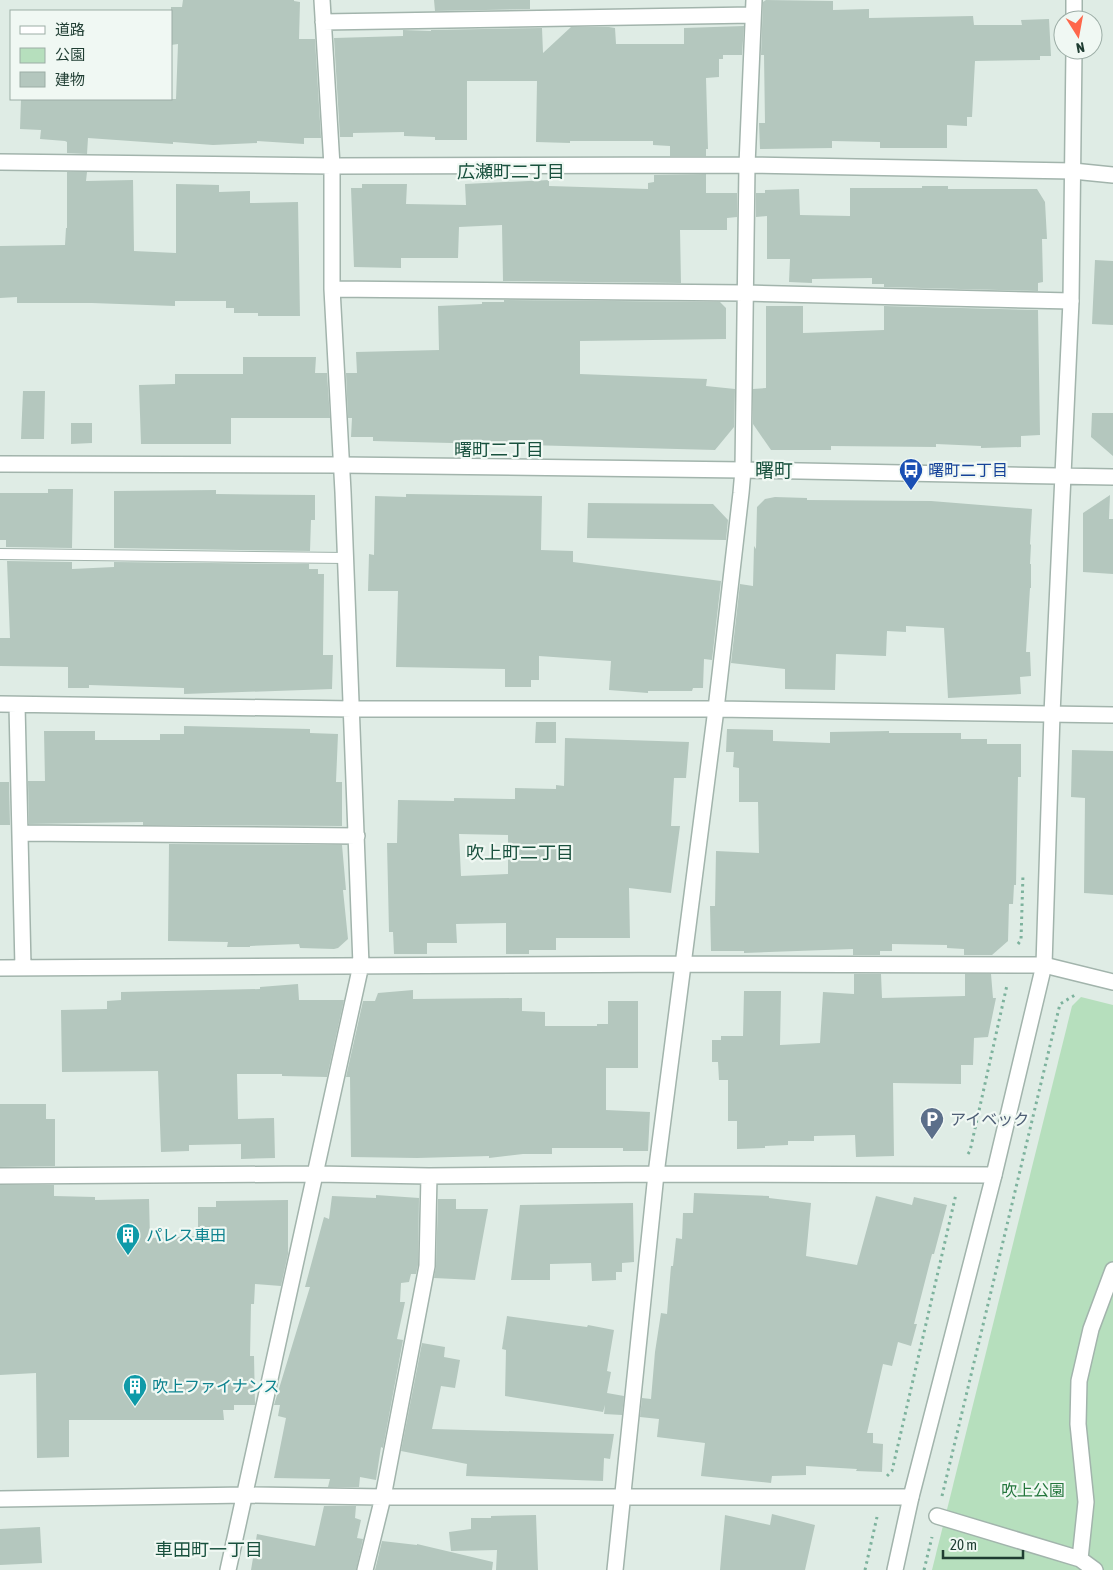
<svg xmlns="http://www.w3.org/2000/svg" width="1113" height="1570" font-family="'Asap Condensed','Noto Sans JP',sans-serif">
<rect width="100%" height="100%" fill="#dfece5"/>
<path fill="#b6dfbd" d="M1081 997 1113 1005V1570H932L1072 1006Z"/>
<path fill="#b4c7be" fill-rule="evenodd" d="M183 0H294V1L300 2 299 39H315L321 138H304V144L257 141V143L213 145 173 142V144L88 138 87 154 67 153V142L65 141 40 139 41 130 20 129 21 99H176L178 44 171 45V7H182Z
M434 0H530V9L435 11Z
M766 0 833 1V10L869 9V18L973 16 974 25H1022L1021 20 1049 19 1051 56H1040V60L975 61 972 117H967V126L947 125V148H880V142L832 141V148L760 149 759 123H765L764 55H761L763 2Z
M744 26 742 55H723V59H719V77L706 78 708 149H706V156H670V146L653 145V141H570V143L536 142 537 81H467V140H435V137L404 136V132L353 133V137H340L334 38 403 36V30L431 31V30L542 28 543 53 571 27H609L615 28 616 44H684V28Z
M67 172H87L86 181 133 180 134 251 176 253V184L219 185V192L250 191V203L298 202 300 316H258V313H234V308H226V301H175V306L92 303H17V297L0 298V246L65 245 66 228H67Z
M706 174V193H737V217L727 218V230H680L681 283 503 281 502 225 459 227 458 258H401V268L354 267 351 188H362V184H407L406 204 466 205 465 184 549 180V186L648 189V183L654 182V175Z
M922 186H948V189H1037L1045 202 1047 239H1042L1043 282 1038 283V291L884 287V284H872V278L812 279V283L789 282 790 259H767V216L756 217V193H765V190L799 189 800 215 850 216V188H922Z
M1095 260 1113 261V325L1092 324Z
M504 300 720 302 726 308V339L580 341V374L707 379 706 386 735 389 734 427 715 450 373 441V437H351L352 418H348L346 373H357L356 352 439 350 438 306 482 304V302H504Z
M766 306H803V333L884 330V306L1038 310 1040 435 1021 436V447L981 448V446L936 444V447L831 446V450H771L753 424V389L766 388Z
M243 357H316L315 373H327L330 418H231V444H141L139 385 175 384V374H243Z
M23 391H45L44 439H21Z
M1092 413H1113V456L1091 437Z
M71 423H92V443L71 444Z
M48 489H73L72 548 6 547V540H0V493H48Z
M216 490V494L315 495V520H311L310 551 114 548V491Z
M406 494 542 496 541 550 573 551V562L721 581 712 660 704 659 703 688H693L692 691H648V693L609 690 611 661 539 656V680H531V687H505V669L396 667 398 591H368L369 554 374 555 375 496 406 497Z
M1110 495 1109 519H1113V574L1083 572V513Z
M775 497 807 498V500L931 501 1032 509 1030 544 1031 545 1030 564H1031V588H1030L1026 652H1030L1031 676 1020 677 1021 694 948 698 944 628 906 626V632L887 631 886 656 836 654 835 690 785 689V669L731 663 740 584 753 586 754 546 756 549 757 507 765 499Z
M588 503 713 504 728 520 726 540 587 538Z
M7 561 72 562V569L114 567V562L309 564V569H318V574H324L323 655H333L332 689 184 694V688L89 685V688H68V667L0 666V638H10Z
M536 722H556V743H535Z
M184 726 310 729V733L338 734 336 782H342V826L143 825V822L29 824 28 781H45L44 731H95V740H160V734H184Z
M727 729 773 730V741L830 743V732L889 731V733H961V739H987V744H1021V777H1018L1016 885H1014L1013 904H1009L1008 941 992 955H964V949L947 948V945L892 944V951H880V955H853V949L744 953V951H711L710 906H715L716 851 759 853 758 802H739V768L733 767 734 752H726Z
M565 738 689 742 686 778H674L671 826H680L671 893 629 888 630 938H556V950H529V954H506V923L456 924 457 943H427V954H394L393 932H389L387 843H397L398 800 454 801V798L515 799V788L556 789V785L564 786ZM459 834 508 835V874L461 876Z
M1072 750 1113 751V895L1084 893 1085 798 1071 797Z
M0 782H9L10 825H0Z
M169 844 342 845 346 890H343L348 939 338 948 334 949 300 948 299 944 250 946V947H227L228 942 168 941Z
M854 974H881L882 998 965 996V974H991L993 998H996L988 1037 974 1038 973 1065H961V1084L893 1083 894 1156 856 1157 855 1135 814 1136V1141H788V1145L765 1146V1148L737 1149V1121H728V1080H719L718 1062H712V1040H721V1036H743L744 991H781L780 1045 820 1043 823 992 854 994Z
M298 984 299 1000H344L327 1077 282 1076V1074H237L238 1119 274 1118 275 1158 241 1159V1144L189 1145V1151L161 1152 158 1071 62 1072 61 1010 107 1009V1001L121 1000V992L260 989V987Z
M413 990V999L522 998V1011L545 1012V1026H597V1024H608V1001H638V1068H606V1110L650 1112 648 1151H623V1148H552V1154H523L489 1158V1156L417 1158 351 1157 350 1077H346L363 1001H375L378 993Z
M0 1104H46V1119H55V1166L0 1167Z
M0 1185H54V1196L95 1197V1200L149 1199 150 1238 198 1236V1207H216V1201L288 1200V1254L281 1286 255 1284 254 1304H251L250 1356H254L255 1405H234V1410H223L224 1420H69V1457L37 1458 36 1373 0 1375Z
M694 1193 769 1196V1198L811 1203 806 1256 857 1265 876 1196 912 1205 914 1197 947 1205 934 1254H932L914 1324H917L911 1346 898 1342 892 1366 883 1364 867 1433H873V1443L883 1444 882 1472 856 1471 857 1469 806 1466V1475L772 1476 771 1483 701 1476 705 1443 657 1437 659 1419 640 1417 642 1398 651 1399 655 1352 661 1313 667 1314 671 1266H673L676 1238 682 1239 683 1213H693Z
M376 1195 419 1198 418 1265 416 1274H411L409 1282 401 1283 400 1302H405L397 1339 403 1340 383 1448 381 1447 376 1480 360 1477 359 1487H328L330 1479 274 1478 286 1418 278 1416 280 1405H274L310 1287H305L324 1217 329 1219 332 1196 376 1198Z
M438 1199H456V1209H488L475 1280 434 1278 436 1266Z
M633 1203 634 1262 622 1263V1272H616V1280L592 1281 591 1263 550 1264V1280H511L520 1205Z
M507 1316 587 1327 588 1325 614 1330 607 1371 611 1372 607 1393 624 1396 622 1415 604 1414 605 1405 603 1412 505 1396 506 1350 502 1349Z
M422 1343 445 1347 444 1357 460 1360 455 1388 441 1386 432 1429 614 1434 610 1459 604 1458 603 1481 466 1476 467 1464 401 1451Z
M324 1506H356L355 1518 361 1520 357 1538 363 1539 356 1570H251L257 1534 315 1546Z
M772 1514 815 1525 805 1570H720L725 1515 770 1525Z
M536 1515 538 1570H496L497 1550 451 1551 449 1532 471 1529V1518H491V1516Z
M40 1527 42 1563 0 1565V1529Z
M382 1541 417 1545V1544L493 1562 492 1570H375Z"/>
<g fill="none" stroke-linecap="round" stroke-linejoin="round">
<g stroke="#a2b4ac" stroke-width="12">
<path id="service" d="M0 554 346 558"/>
</g>
<g stroke="#a2b4ac" stroke-width="18">
<path id="pedestrian" d="M937 1516 1080 1559 1095 1570
M1080 1559 1086 1502 1078 1424 1079 1381 1091 1329 1113 1270"/>
</g>
<g stroke="#a2b4ac" stroke-width="18">
<path id="minor" d="M323 22 753 15
M0 162 332 166 747 165 1073 171 1113 175
M332 289 745 293 1071 301
M0 704 352 709H716L1113 715
M17 705 23 967
M20 833 357 836
M0 968 683 964 1044 965 1113 982
M0 1176 315 1174 429 1176 656 1174 994 1175
M0 1499 246 1495 383 1497H911
M228 1570 361 965 343 492 332 289V166L322 0
M365 1570 383 1497 427 1266 429 1176
M615 1570 656 1174 716 709 741 493 743 470 747 165 754 0"/>
</g>
<g stroke="#a2b4ac" stroke-width="18">
<path id="tertiary" d="M1074 20V0
M0 464 341 465 743 470 1113 477
M895 1570 911 1497 994 1175 1044 965 1052 714 1071 301 1074 50"/>
</g>
<path stroke="#7db29d" stroke-width="3" stroke-dasharray="2.5 4" stroke-linecap="butt" d="M1018 944 1021 940 1023 874
M968 1154 970 1151 1007 985
M887 1476 892 1471 956 1194
M942 1496 1060 1004 1075 995
M865 1570 877 1517
M924 1570 932 1537"/>
<use href="#service" stroke="#fff" stroke-width="10"/>
<use href="#pedestrian" stroke="#fff" stroke-width="15"/>
<use href="#minor" stroke="#fff" stroke-width="15"/>
<use href="#tertiary" stroke="#fff" stroke-width="15"/>
</g>
<defs>
<g id="bus-pin" transform="scale(1.25)"><path d="M0 17L-7.5 6A9.5 9.5 0 1 1 7.5 6Z" fill="#1a4fb4" stroke="#f0f8f3"/><path d="M-5-6H5V4H4V6H2V4H-2V6H-4V4H-5ZM-3.5-4V0h7V-4ZM-3.5 1.2v1.5H-2V1.2ZM2 1.2v1.5H3.5V1.2Z" fill="#fff"/></g>
<g id="parking-pin" transform="scale(1.25)"><path d="M0 17L-7.5 6A9.5 9.5 0 1 1 7.5 6Z" fill="#5c6f8a" stroke="#f0f8f3"/><path d="M-3.5-5.5H1a3.5 3.5 0 0 1 0 7H-1V5.5H-3.5ZM-1-3.4V-.6H.8a1.4 1.4 0 0 0 0-2.8Z" fill="#fff"/></g>
<g id="building-pin" transform="scale(1.25)"><path d="M0 17L-7.5 6A9.5 9.5 0 1 1 7.5 6Z" fill="#0f9aa8" stroke="#f0f8f3"/><path d="M-4-6H4V6H1V3H-1V6H-4ZM-2.5-4.3h1.7v1.8h-1.7ZM.8-4.3h1.7v1.8H.8ZM-2.5-1h1.7V.8h-1.7ZM.8-1h1.7V.8H.8Z" fill="#fff"/></g>
</defs>
<g fill-rule="evenodd">
<use href="#bus-pin" x="911" y="470"/>
<use href="#parking-pin" x="932" y="1119"/>
<use href="#building-pin" x="128" y="1235"/>
<use href="#building-pin" x="135" y="1386"/>
</g>
<g text-anchor="middle" stroke-width="4.5" stroke-linejoin="round" paint-order="stroke">
<g font-size="16" fill="#164399" stroke="#f0f8f3" text-anchor="start">
<text x="928" y="476">曙町二丁目</text>
</g>
<g font-size="16" fill="#4e5e75" stroke="#f0f8f3" text-anchor="start">
<text x="950" y="1125">アイベック</text>
</g>
<g font-size="16" fill="#0d838f" stroke="#f0f8f3" text-anchor="start">
<text x="146" y="1241">パレス車田</text>
<text x="152" y="1392">吹上ファイナンス</text>
</g>
<g font-size="16" fill="#25773e" stroke="#f0f8f3">
<text x="1033" y="1496">吹上公園</text>
</g>
<g font-size="18" fill="#19513e" stroke="#f0f8f3">
<text x="511" y="178">広瀬町二丁目</text>
<text x="499" y="456">曙町二丁目</text>
<text x="520" y="859">吹上町二丁目</text>
<text x="209" y="1556">車田町一丁目</text>
</g>
<g font-size="19" fill="#19513e" stroke="#f0f8f3">
<text x="774" y="477">曙町</text>
</g>
</g>
<rect x="10" y="10" width="162" height="90" fill="#f0f8f3" stroke="#9cada6"/>
<rect x="20" y="26" width="25" height="8" fill="#ffffff" stroke="#9cada6"/>
<text x="55" y="35" font-size="15" fill="#1f3d32">道路</text>
<rect x="20" y="48" width="25" height="15" fill="#b6dfbd" stroke="#9cada6"/>
<text x="55" y="60" font-size="15" fill="#1f3d32">公園</text>
<rect x="20" y="72" width="25" height="15" fill="#b4c7be" stroke="#9cada6"/>
<text x="55" y="85" font-size="15" fill="#1f3d32">建物</text>
<g transform="translate(1078 35) rotate(169)"><circle r="24" fill="#f0f8f3" stroke="#9cada6"/>
<path d="M0-4L9 19L0 12L-9 19Z" fill="#fe674b"/>
<text y="-8" font-size="14" font-weight="bold" text-anchor="middle" fill="#1f3d32">N</text>
</g>
<path d="M943 1550v8h80v-8" fill="none" stroke="#1f3d32" stroke-width="2.5"/>
<text x="950" y="1550" font-size="15" fill="#1f3d32" stroke="#f0f8f3" stroke-width="4" paint-order="stroke">20 m</text>
</svg>
